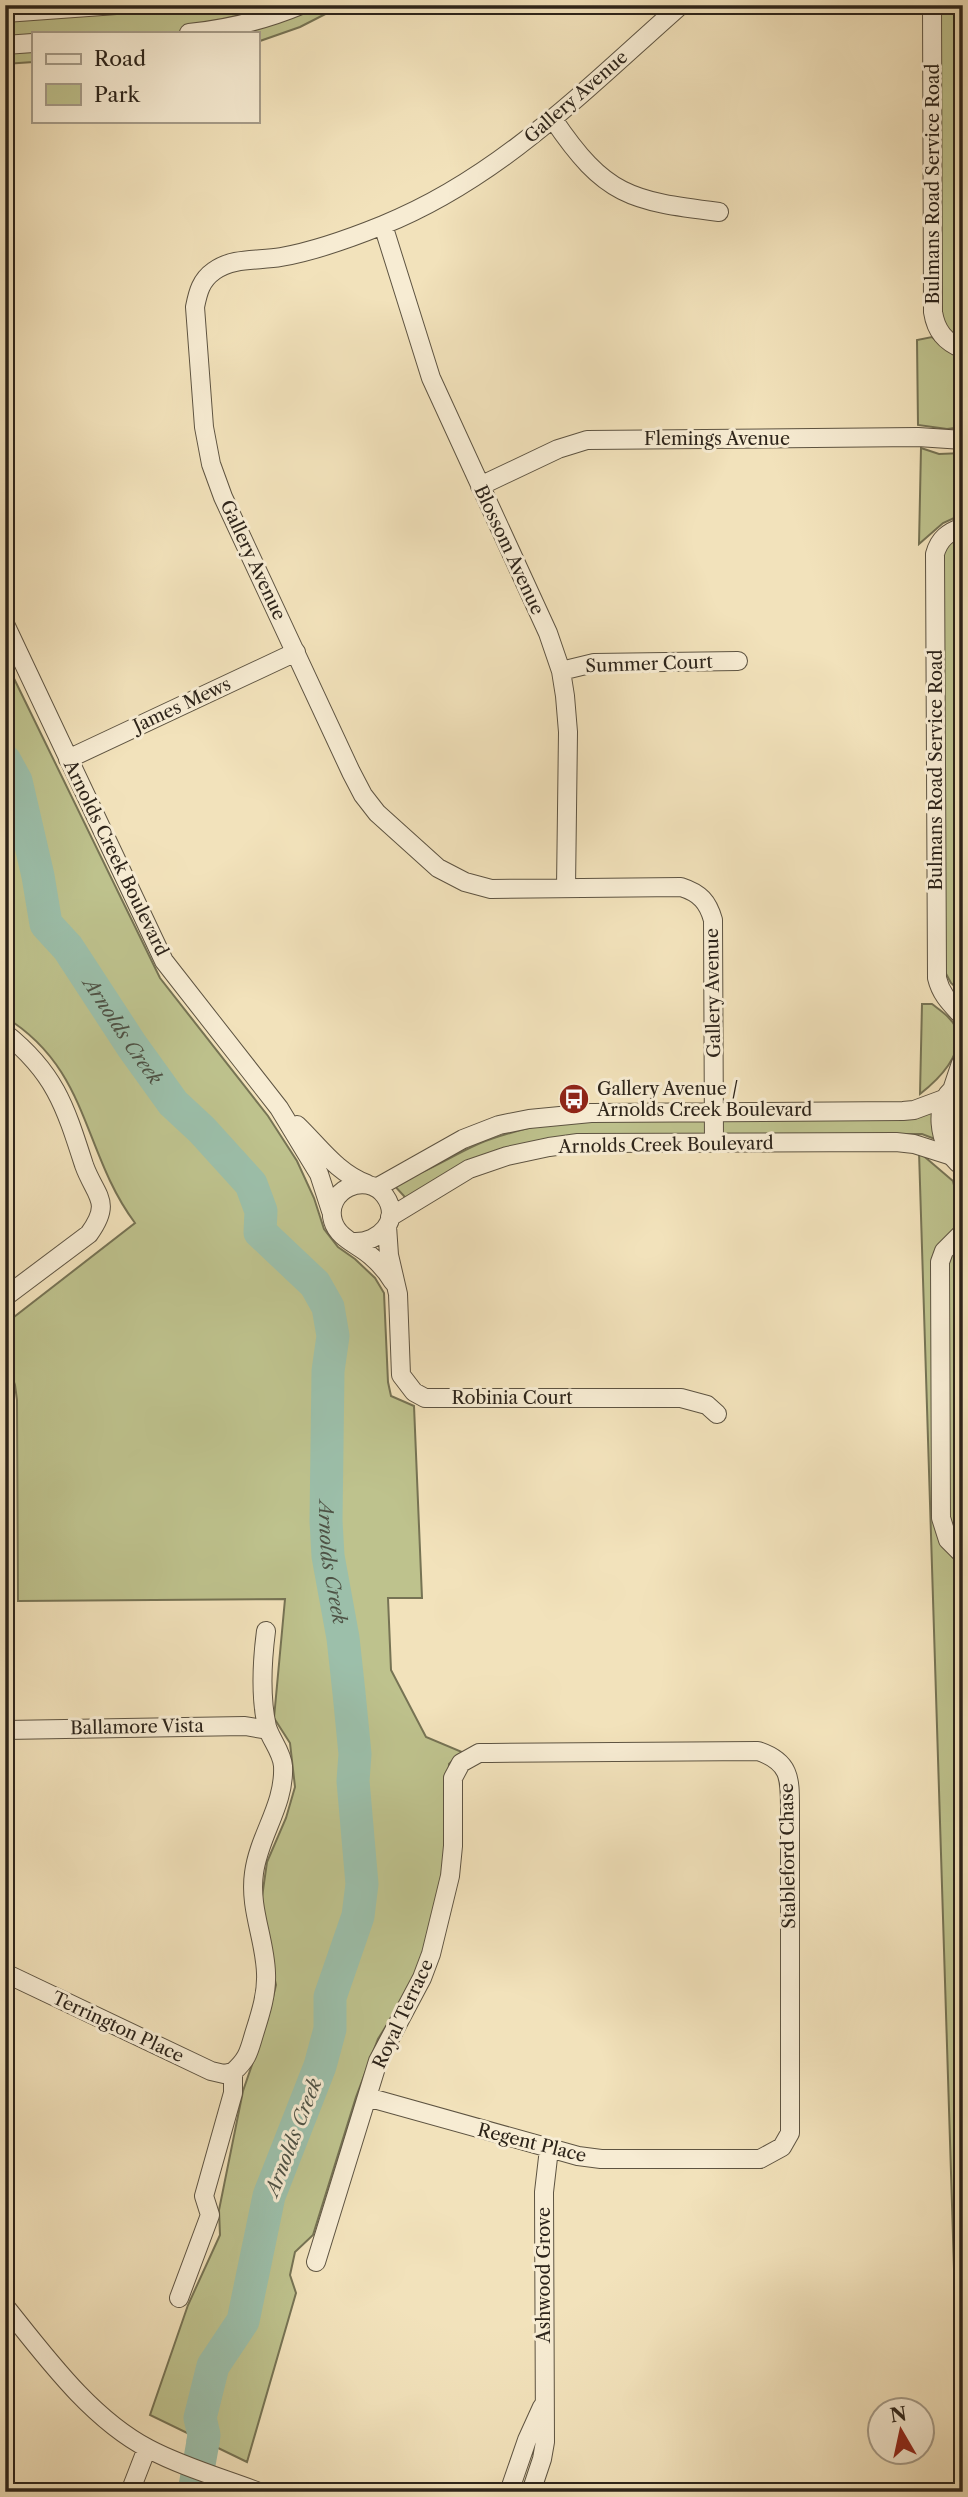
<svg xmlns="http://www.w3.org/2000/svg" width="968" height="2497" font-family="'Libre Caslon Text',serif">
<rect width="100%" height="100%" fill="#f2e2bb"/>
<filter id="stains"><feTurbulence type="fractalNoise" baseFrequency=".00286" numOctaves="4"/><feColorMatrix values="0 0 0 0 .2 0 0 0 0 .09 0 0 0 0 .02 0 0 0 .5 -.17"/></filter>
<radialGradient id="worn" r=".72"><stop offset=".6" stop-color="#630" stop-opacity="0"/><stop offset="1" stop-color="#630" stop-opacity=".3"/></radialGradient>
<path fill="#bec28d" stroke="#767354" stroke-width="2" d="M5 5H343L300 27 257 42V33H33V62L5 64Z
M938 5H963V340L953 335 941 321Z
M932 337 943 347 963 359V427L947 429 918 425 917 340Z
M921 448 939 454 963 453V514L943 523 919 544Z
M963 535V994L951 983 944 970 941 555 948 543Z
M5 660 160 978 268 1116 297 1161 314 1198 324 1229 338 1247 355 1259 375 1278 384 1293 388 1382 391 1396 414 1406 422 1598H388L391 1670 426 1737 462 1752 449 1764 445 1882 434 1932 411 1986 378 2039 356 2097 313 2235 295 2252 290 2275 296 2293 247 2462 150 2415 188 2305 220 2235 219 2210 243 2091 267 2021 276 1985 260 1911 267 1862 286 1818 295 1787 290 1743 274 1718 285 1599 18 1601 17 1400 15 1385 5 1356V1324L135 1223C82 1152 90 1069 5 1017Z
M922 1004H932C941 1011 952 1018 956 1028 965 1054 938 1080 920 1094Z
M940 1108V1141L922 1134 611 1135 480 1161 409 1212 404 1196 392 1183C423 1175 449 1157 478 1144 502 1134 527 1128 553 1122Z
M919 1152 953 1181 960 1210 963 2492H961Z"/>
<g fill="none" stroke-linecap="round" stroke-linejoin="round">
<g stroke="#9cbfaa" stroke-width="33">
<path id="s1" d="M5 761 16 781 38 876 46 924 68 948 132 1046 173 1103 202 1130 251 1184 261 1211 260 1232 315 1284 328 1307 333 1336 328 1371 326 1521 328 1556 343 1638 349 1693 355 1754 353 1781 362 1884 358 1916 330 1997V2029L320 2066 269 2196 243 2321 213 2366 200 2418 204 2435 203 2441"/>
<path d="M194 2492 203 2442"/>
</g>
<g stroke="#5e5442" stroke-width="20">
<path id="minor" d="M681 5C588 87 500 178 383 225 351 238 315 251 281 257 259 261 233 257 214 271 201 280 198 292 195 307L204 427 211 464 223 497 351 772 363 795 377 813 438 868 465 882 491 889 681 887C700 893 708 902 713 920L714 1143
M932 5 933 312C936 331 945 342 963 349
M5 13 116 5
M189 33C228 29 265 20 301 5
M5 45 33 43
M553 119C605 196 630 201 719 212
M383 225 431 378 548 633 561 671 565 696 568 732 566 888
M480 486 558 449 587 440 918 437 963 440
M963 527C948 532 939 539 935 554L937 978C941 995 951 1004 963 1017
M5 624 164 961 279 1108 319 1174 331 1211
M561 671 594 663 738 661
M68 759 296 652
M5 1033C55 1073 65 1106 84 1165 95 1196 113 1201 89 1234L5 1297
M297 1125C319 1146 337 1173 367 1184
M376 1188 463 1139 499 1125 529 1119 591 1113 903 1111 914 1110 949 1097
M390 1217 469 1169 507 1156 549 1147 578 1143 896 1142 914 1144 955 1157
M387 1226 389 1255 398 1294 401 1375 414 1392 425 1398H681L707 1405 717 1414
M963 1232 944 1251 940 1262 941 1518 948 1540 963 1555
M354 1242C379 1243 402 1220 385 1196 366 1170 324 1191 333 1221 338 1239 360 1245 372 1257 380 1264 388 1273 393 1282
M5 1730 245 1726 268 1730
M5 1973 211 2071 224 2074 233 2072
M316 2262 378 2061 422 1978 431 1954 450 1876 453 1846V1778L461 1763 479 1753H490L758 1751C791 1762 790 1779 790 1810V2133L782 2147 760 2159H601L578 2156 367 2097
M179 2298 210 2215 204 2196 233 2093V2072C249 2058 249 2050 255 2031 261 2012 267 1993 266 1973 265 1939 249 1908 254 1873 259 1835 285 1805 283 1766 282 1752 271 1740 267 1727 260 1696 262 1662 266 1631
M5 2306C45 2356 91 2419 149 2449 183 2467 222 2478 259 2492
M130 2492 147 2448
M509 2492 527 2440 542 2407
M531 2492 542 2459 545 2442 544 2192 549 2149"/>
</g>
<g stroke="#5e5442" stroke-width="25">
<path id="tertiary" d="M963 1086C932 1097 941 1148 963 1164
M955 1089 963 1065"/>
</g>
<use href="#minor" stroke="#f7ecd3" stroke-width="18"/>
<use href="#tertiary" stroke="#f7ecd3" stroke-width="23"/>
</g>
<defs>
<g id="bus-disc" transform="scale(1.575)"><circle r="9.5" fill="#8f2418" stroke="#f7ecd3"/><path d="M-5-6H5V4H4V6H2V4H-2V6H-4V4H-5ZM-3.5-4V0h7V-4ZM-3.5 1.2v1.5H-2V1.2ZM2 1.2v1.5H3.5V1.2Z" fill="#fff"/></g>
</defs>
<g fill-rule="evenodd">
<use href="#bus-disc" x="574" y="1099"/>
</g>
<g text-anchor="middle" stroke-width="6" stroke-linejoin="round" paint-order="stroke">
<g font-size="18" fill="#2d241a" stroke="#f7ecd3">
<text transform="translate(576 97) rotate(-41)" y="6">Gallery Avenue</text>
<text transform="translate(933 184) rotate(-90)" y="6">Bulmans Road Service Road</text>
<text x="717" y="445">Flemings Avenue</text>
<text transform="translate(509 550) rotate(65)" y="6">Blossom Avenue</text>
<text transform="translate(253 560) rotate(65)" y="6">Gallery Avenue</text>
<text transform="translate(649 664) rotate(-2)" y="6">Summer Court</text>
<text transform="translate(182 705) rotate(-25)" y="6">James Mews</text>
<text transform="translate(936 770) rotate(-90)" y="6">Bulmans Road Service Road</text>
<text transform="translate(116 858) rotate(64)" y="6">Arnolds Creek Boulevard</text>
<text transform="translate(713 993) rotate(-91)" y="6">Gallery Avenue</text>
<text transform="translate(666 1145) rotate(-1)" y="6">Arnolds Creek Boulevard</text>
<text x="512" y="1404">Robinia Court</text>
<text transform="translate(137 1727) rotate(-1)" y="6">Ballamore Vista</text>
<text transform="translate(788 1856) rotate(-91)" y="6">Stableford Chase</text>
<text transform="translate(403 2014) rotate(-65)" y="6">Royal Terrace</text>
<text transform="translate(118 2027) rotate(25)" y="6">Terrington Place</text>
<text transform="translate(532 2143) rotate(14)" y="6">Regent Place</text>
<text transform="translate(544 2275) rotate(-90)" y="6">Ashwood Grove</text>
</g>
<g font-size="18" fill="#2d241a" stroke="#f7ecd3" text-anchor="start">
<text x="597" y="1095">Gallery Avenue /<tspan x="597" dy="21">Arnolds Creek Boulevard</tspan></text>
</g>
<g font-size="19" font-style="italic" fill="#4e5245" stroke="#f7ecd3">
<text dy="7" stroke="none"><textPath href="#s1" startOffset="301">Arnolds Creek</textPath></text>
<text dy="7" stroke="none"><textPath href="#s1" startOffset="910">Arnolds Creek</textPath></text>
<text transform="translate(293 2137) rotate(-69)" y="7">Arnolds Creek</text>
</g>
</g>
<rect width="968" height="2497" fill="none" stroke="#f2e2bb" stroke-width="28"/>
<rect x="7" y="7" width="954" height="2483" fill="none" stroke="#2d241a" stroke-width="3.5"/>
<rect x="14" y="14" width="940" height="2469" fill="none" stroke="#2d241a" stroke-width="2"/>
<rect x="32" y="32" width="228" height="91" fill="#f7ecd3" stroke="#a69c89" stroke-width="2"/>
<rect x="46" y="54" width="35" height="10" fill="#f7ecd3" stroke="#a69c89" stroke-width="2"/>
<text x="94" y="66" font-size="21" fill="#2d241a">Road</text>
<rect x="46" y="84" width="35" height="21" fill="#bec28d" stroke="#a69c89" stroke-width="2"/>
<text x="94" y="102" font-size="21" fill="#2d241a">Park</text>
<g transform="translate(901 2431) rotate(351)"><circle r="33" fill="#f7ecd3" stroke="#a69c89" stroke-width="2"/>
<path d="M0-5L12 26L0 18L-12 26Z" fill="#8f2418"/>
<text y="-10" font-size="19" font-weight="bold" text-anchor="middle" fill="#2d241a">N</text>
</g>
<rect width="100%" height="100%" filter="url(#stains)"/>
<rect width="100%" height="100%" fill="url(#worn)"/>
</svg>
